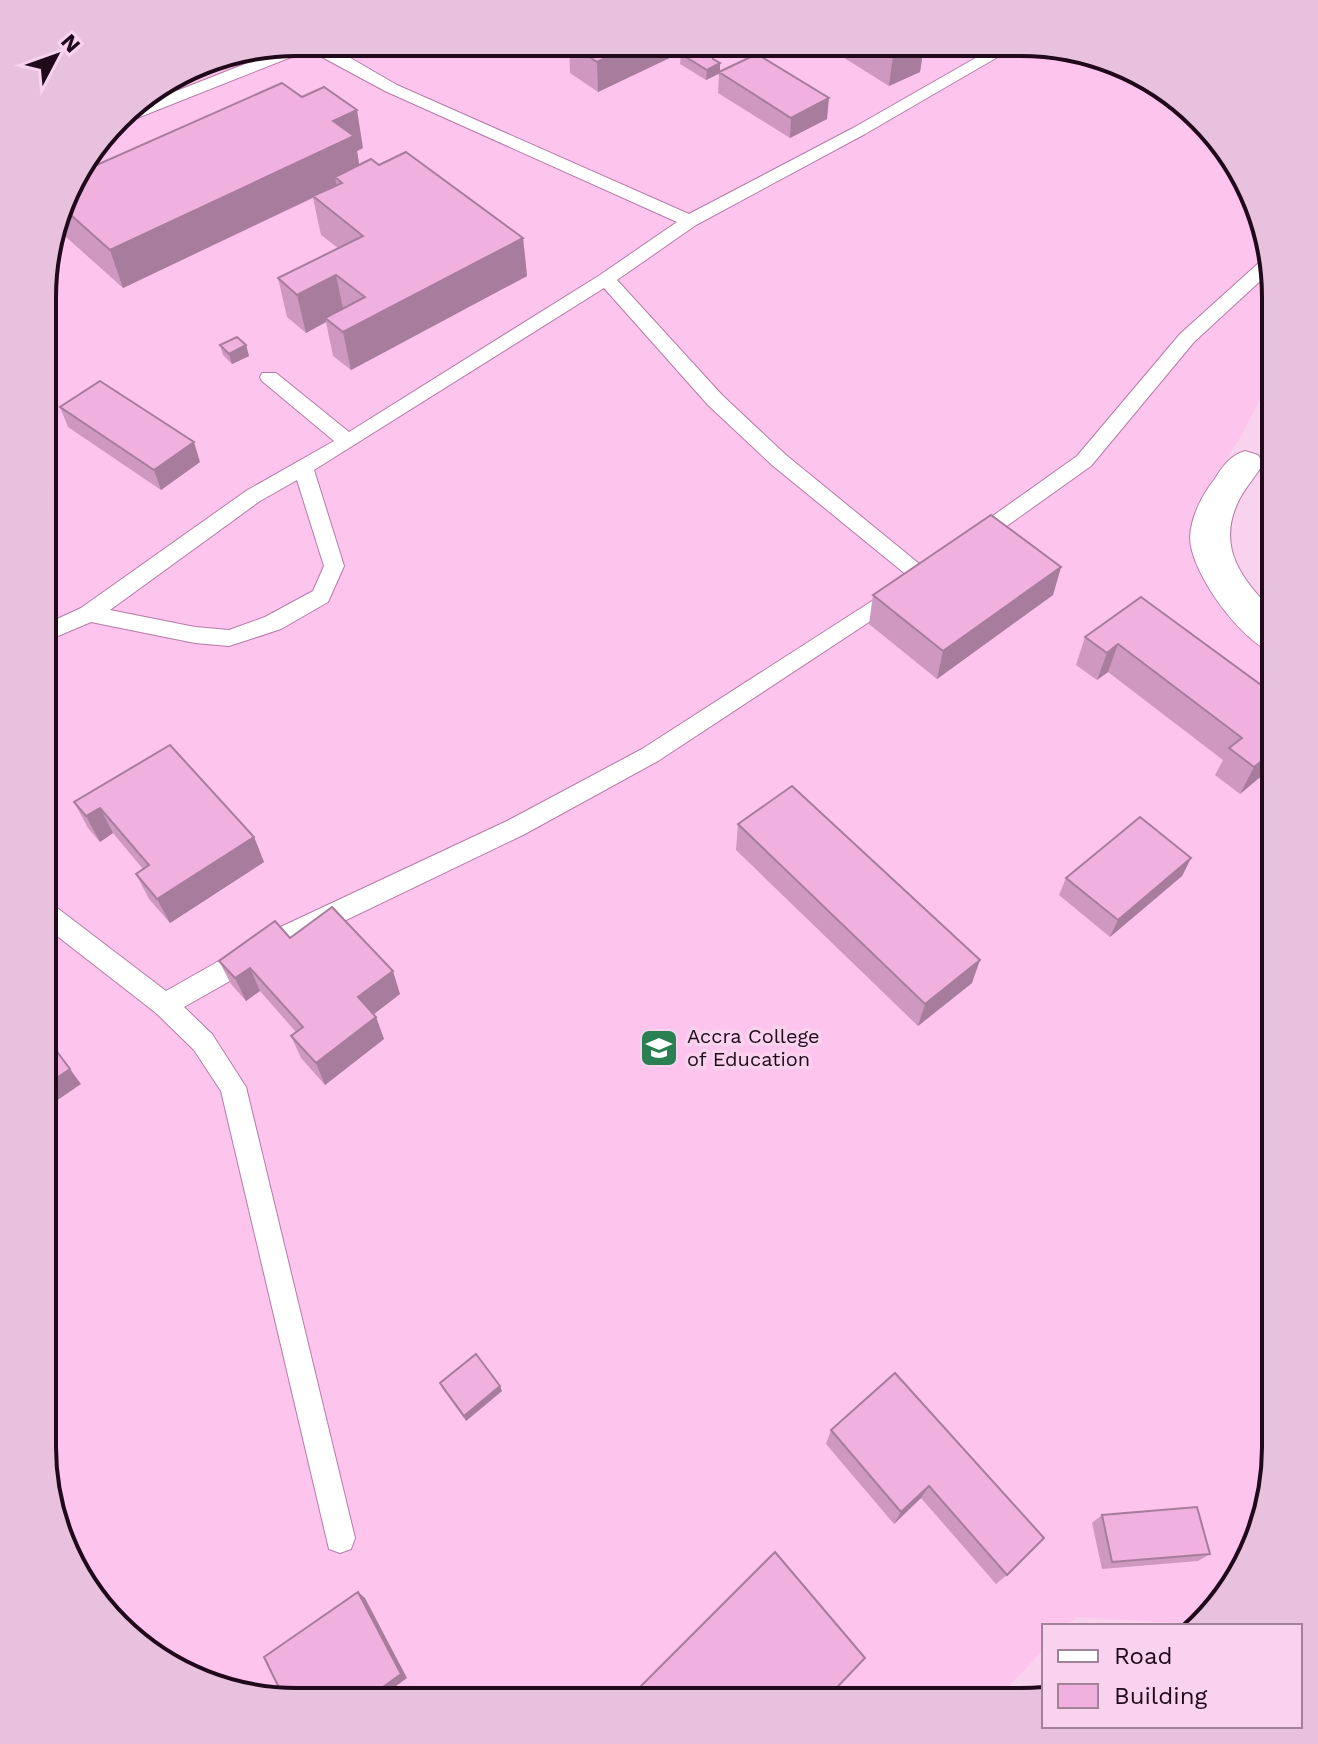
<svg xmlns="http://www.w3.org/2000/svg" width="1318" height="1744" font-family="'Work Sans',sans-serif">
<rect width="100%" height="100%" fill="#f9d2ee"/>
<path fill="#fdc4ed" d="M297 42 1055 44 1163 85 1249 184 1276 297V369L1241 436 1195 508 1193 557 1276 648 1275 1464 1233 1588 1192 1624 1076 1617 1066 1626H1044V1649L994 1702 264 1700 155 1659 69 1560 42 1447 44 263 76 170 129 105 215 56Z"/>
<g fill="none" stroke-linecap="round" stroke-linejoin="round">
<g stroke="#b67ba6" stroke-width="2">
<path id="lane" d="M301 42H323L397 85 689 214 853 128 1000 44H1020L865 134 696 225 617 280 722 395 786 455 928 571 931 576 928 581H914L772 465 708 405 604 288 314 470 344 566 328 602 281 629 229 646 195 643 91 622 44 642V625L81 608 246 491 334 441 262 381 260 377 262 373H276L349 432 600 275 677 222 385 91 309 50 122 124 113 125 123 112ZM297 480 324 566 313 591 265 617 229 630 195 627 110 610 260 501Z
M1267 259 1270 272 1194 342 1091 466 980 545H966L963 540 966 535 1077 456 1180 334 1262 260Z
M897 585 904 587 908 593 904 599 658 761 523 835 290 947 184 1007 212 1034 246 1087 355 1538 351 1549 340 1553 329 1549 221 1091 194 1050 156 1013 43 925V901L52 904 166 991 272 931 507 821 642 749Z"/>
</g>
<g stroke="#b67ba6" stroke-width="2">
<path id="street" d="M1245 451 1258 455 1263 464C1256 476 1245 488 1239 500 1215 548 1243 581 1276 614V654C1243 644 1190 573 1190 537 1191 517 1202 495 1214 480 1223 466 1229 456 1245 451Z"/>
</g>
<use href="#lane" fill="#fff" fill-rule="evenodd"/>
<use href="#street" fill="#fff" fill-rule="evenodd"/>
</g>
<path fill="#ce98c0" d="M569 43H701L598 92 570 73Z
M822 44H924L920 72 889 86Z
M714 53V59L720 63V72L827 119 790 138 718 93 719 74 706 80 680 64 681 54Z
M363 148 357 151 359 165H379L523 238 527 276 351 370 333 356 326 322 306 333 287 317 278 278 338 248 321 235 313 198 123 288 56 228 74 175Z
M220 345H246L249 356 232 364 223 355Z
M60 407 200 462 161 490 68 427Z
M1276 501V531L1266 523Z
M1276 543V573L1261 558 1265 548Z
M1061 567 1053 595 937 679 869 624 873 595Z
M1141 597 1276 696V764L1240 794 1215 775 1223 760 1108 672 1097 680 1076 665 1085 637Z
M74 802 254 837 264 862 170 923 149 899 136 874 143 869 113 833 100 842 88 828Z
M738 824 972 983 918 1026 736 850Z
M1191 858 1182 876 1110 937 1059 895 1066 878Z
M290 938 400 994 374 1014 376 1017 384 1039 325 1085 301 1058 291 1036 296 1032 260 991 246 1001 231 984 219 961Z
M895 1373 1007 1575 996 1584 921 1498 894 1524 826 1444 831 1430Z
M440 1383 502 1391 466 1421 442 1388Z
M1102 1515 1210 1554 1198 1561 1102 1569 1092 1523Z"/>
<path fill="#a87c9c" d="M638 43H701L598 92 597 62Z
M920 44H924L920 72 889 86 893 56Z
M720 63V73L706 80 707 70Z
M829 98 827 119 790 138 791 118Z
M357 110 363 148 357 151 361 175 335 177 337 186 123 288 110 250 333 121Z
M523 238 527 276 351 370 343 332Z
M336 275 344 313 325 318 326 322 306 333 297 295Z
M246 345 249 356 232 364 229 354Z
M194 442 200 462 161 490 154 470Z
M1061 567 1053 595 937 679 943 651Z
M1118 644 1108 672 1097 680 1107 653Z
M1276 750V764L1240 794 1254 767Z
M100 808 113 833 100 842 86 816Z
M254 837 264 862 170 923 157 899Z
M1191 858 1182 876 1110 937 1118 920Z
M980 960 972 983 918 1026 925 1004Z
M250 968 260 991 246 1001 235 978Z
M393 971 400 994 366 1020 358 997Z
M376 1017 384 1039 325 1085 316 1063Z
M70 1069 81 1084 43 1110V1087Z
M500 1386 502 1391 466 1421 464 1416Z
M929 1486 921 1498 894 1524 901 1512Z
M358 1592 365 1598 407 1678 377 1700H365Z"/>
<path fill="#f0b1df" stroke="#a87c9c" stroke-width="2" d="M569 43H638L597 62Z
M873 44H920L893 56Z
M693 47 714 53 713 59 720 63 707 70 681 54Z
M757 54 829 98 791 118 719 72Z
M282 83 302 97 324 87 357 110 333 121 354 136 110 250 63 208 74 175Z
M406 152 523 238 343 332 325 318 365 297 336 275 297 295 278 278 363 236 313 196 342 183 335 177 371 159 379 165Z
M237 337 246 345 229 354 220 345Z
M100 381 194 442 154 470 60 407Z
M991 515 1061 567 943 651 873 595Z
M1276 543V558L1265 548Z
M1141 597 1276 696V750L1254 767 1229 748 1242 738 1118 644 1107 653 1085 637Z
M170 745 254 837 157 899 136 874 149 865 100 808 86 816 74 802Z
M792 786 980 960 925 1004 738 824Z
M1140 817 1191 858 1118 920 1066 878Z
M332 907 393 971 358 997 376 1017 316 1063 291 1036 303 1027 250 968 235 978 219 961 275 921 290 938Z
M43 1033 70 1069 43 1087Z
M476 1354 500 1386 464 1416 440 1383Z
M895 1373 1044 1538 1007 1575 929 1486 901 1512 831 1430Z
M1197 1507 1210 1554 1112 1562 1102 1515Z
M775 1552 865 1658 824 1701H626Z
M358 1592 401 1674 365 1700H285L264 1657Z"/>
<defs>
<g id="university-square" transform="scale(2)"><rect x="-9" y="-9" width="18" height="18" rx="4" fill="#2a8053" stroke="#f9d2ee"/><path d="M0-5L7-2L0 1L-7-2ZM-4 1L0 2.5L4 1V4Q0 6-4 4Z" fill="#fff"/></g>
</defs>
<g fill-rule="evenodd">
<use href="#university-square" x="659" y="1048"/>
</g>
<g text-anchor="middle" stroke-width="7" stroke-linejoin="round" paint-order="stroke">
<g font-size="20" fill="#1f091a" stroke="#f9d2ee" text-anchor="start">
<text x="687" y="1043">Accra College<tspan x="687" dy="23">of Education</tspan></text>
</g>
</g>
<path d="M0 0H1318V1744H0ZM297 56H1021A241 241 0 0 1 1262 297V1447A241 241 0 0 1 1021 1688H297A241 241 0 0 1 56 1447V297A241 241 0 0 1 297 56Z" fill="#e8c2dd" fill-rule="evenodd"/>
<path fill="none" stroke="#1f091a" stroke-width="4" d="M297 56H1021A241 241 0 0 1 1262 297V1447A241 241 0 0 1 1021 1688H297A241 241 0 0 1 56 1447V297A241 241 0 0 1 297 56Z"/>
<rect x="1042" y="1624" width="260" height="104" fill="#f9d2ee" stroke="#a28299" stroke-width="2"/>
<rect x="1058" y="1650" width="40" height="12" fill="#ffffff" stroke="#a28299" stroke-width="2"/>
<text x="1114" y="1664" font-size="24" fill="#1f091a">Road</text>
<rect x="1058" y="1684" width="40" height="24" fill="#f0b1df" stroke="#a28299" stroke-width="2"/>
<text x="1114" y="1704" font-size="24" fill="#1f091a">Building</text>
<g transform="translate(56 56) rotate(49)" stroke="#f9d2ee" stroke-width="6" paint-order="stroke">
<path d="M0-6L14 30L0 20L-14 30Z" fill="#1f091a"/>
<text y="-12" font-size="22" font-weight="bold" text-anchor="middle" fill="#1f091a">N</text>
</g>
</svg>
